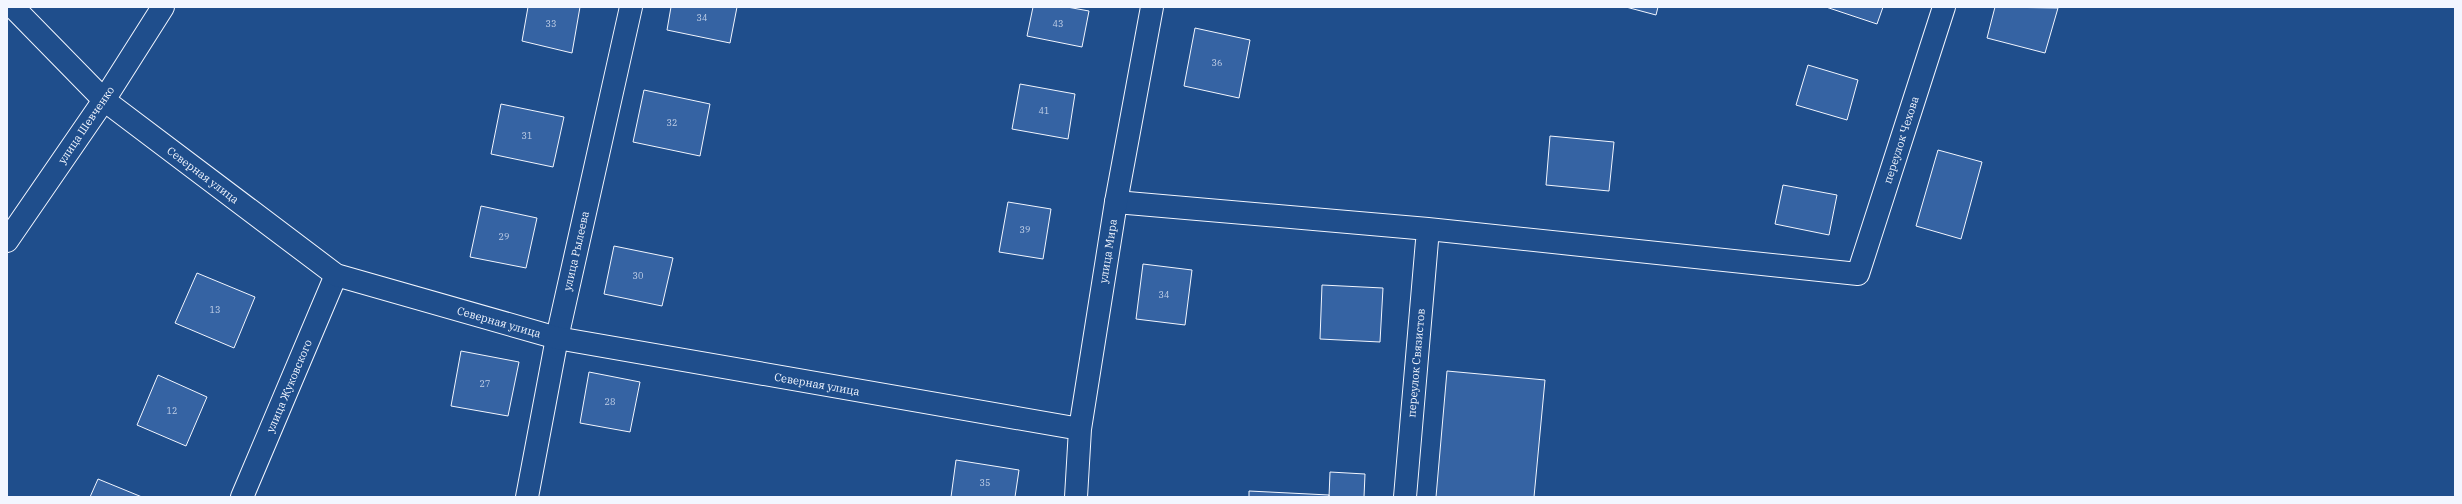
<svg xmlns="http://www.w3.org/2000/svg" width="2462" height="504" font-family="'IBM Plex Serif',serif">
<rect width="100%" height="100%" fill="#1f4e8c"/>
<path fill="#3563a3" stroke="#f2f6ff" d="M528 7H580L572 53 522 41Z
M671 7H737L730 43 667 30Z
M1033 7H1067L1089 11 1082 47 1027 36Z
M1626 7H1658L1656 15Z
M1826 7H1883L1877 24Z
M1995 7 2058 8 2045 53 1987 38Z
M1195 28 1250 40 1239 98 1184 86Z
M1808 65 1858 80 1847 120 1796 105Z
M1020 84 1075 94 1068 139 1012 129Z
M644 90 710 104 700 156 633 142Z
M501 104 564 117 553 167 491 154Z
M1550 136 1614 142 1609 191 1546 185Z
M1938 150 1982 162 1961 239 1916 226Z
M1783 185 1837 195 1829 235 1775 224Z
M1008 202 1051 209 1043 259 999 252Z
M481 206 537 218 526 268 470 257Z
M614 246 673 258 662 306 604 294Z
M1143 264 1192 270 1185 325 1136 319Z
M197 273 255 297 234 348 175 323Z
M1322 285 1383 288 1380 342 1320 339Z
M461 351 519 362 508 416 451 406Z
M1447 371 1545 380 1534 497H1436Z
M589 372 640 382 630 432 580 423Z
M158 375 207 397 186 446 137 425Z
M956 460 1019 470 1015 497H951Z
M1330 472 1365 474 1364 497H1329Z
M98 479 142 497H90Z
M1249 491 1329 495V497H1249Z"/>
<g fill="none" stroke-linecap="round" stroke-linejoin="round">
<g stroke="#f2f6ff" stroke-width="24">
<path id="minor" d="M1116 202 1428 229 1858 274 1944 7
M7 241 104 100 163 7
M242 497 336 275
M527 497 557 338 631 7
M1405 497 1428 229"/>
</g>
<g stroke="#f2f6ff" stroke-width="24">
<path id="tertiary" d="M13 7 104 100 336 275 557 338 1080 429
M1076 497 1080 429 1116 202 1152 7"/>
</g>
<use href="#minor" stroke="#1f4e8c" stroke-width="22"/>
<use href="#tertiary" stroke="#1f4e8c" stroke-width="22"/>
</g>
<g text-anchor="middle" stroke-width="3" stroke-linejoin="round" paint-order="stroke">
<g font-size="9" fill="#c3d1e8">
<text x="702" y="21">34</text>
<text x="551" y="27">33</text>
<text x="1058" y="27">43</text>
<text x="1217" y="66">36</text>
<text x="1044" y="114">41</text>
<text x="672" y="126">32</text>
<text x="527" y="139">31</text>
<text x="1025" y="233">39</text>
<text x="504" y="240">29</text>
<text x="638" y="279">30</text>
<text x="1164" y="298">34</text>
<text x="215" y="313">13</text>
<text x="485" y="387">27</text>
<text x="610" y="405">28</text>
<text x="172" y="414">12</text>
<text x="985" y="486">35</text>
</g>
<g font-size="11" fill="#f2f6ff" stroke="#1f4e8c">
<text transform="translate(86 125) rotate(-56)" y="4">улица Шевченко</text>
<text transform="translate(1901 140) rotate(-72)" y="4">переулок Чехова</text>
<text transform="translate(203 175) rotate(37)" y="4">Северная улица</text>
<text transform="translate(576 251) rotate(-77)" y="4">улица Рылеева</text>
<text transform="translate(1108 251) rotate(-81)" y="4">улица Мира</text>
<text transform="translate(499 322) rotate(16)" y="4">Северная улица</text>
<text transform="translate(1416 363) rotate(-85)" y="4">переулок Связистов</text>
<text transform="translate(817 384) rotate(10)" y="4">Северная улица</text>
<text transform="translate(289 386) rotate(-67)" y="4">улица Жуковского</text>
</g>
</g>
<rect width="2462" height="504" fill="none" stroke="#f2f6ff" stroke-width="16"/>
</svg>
